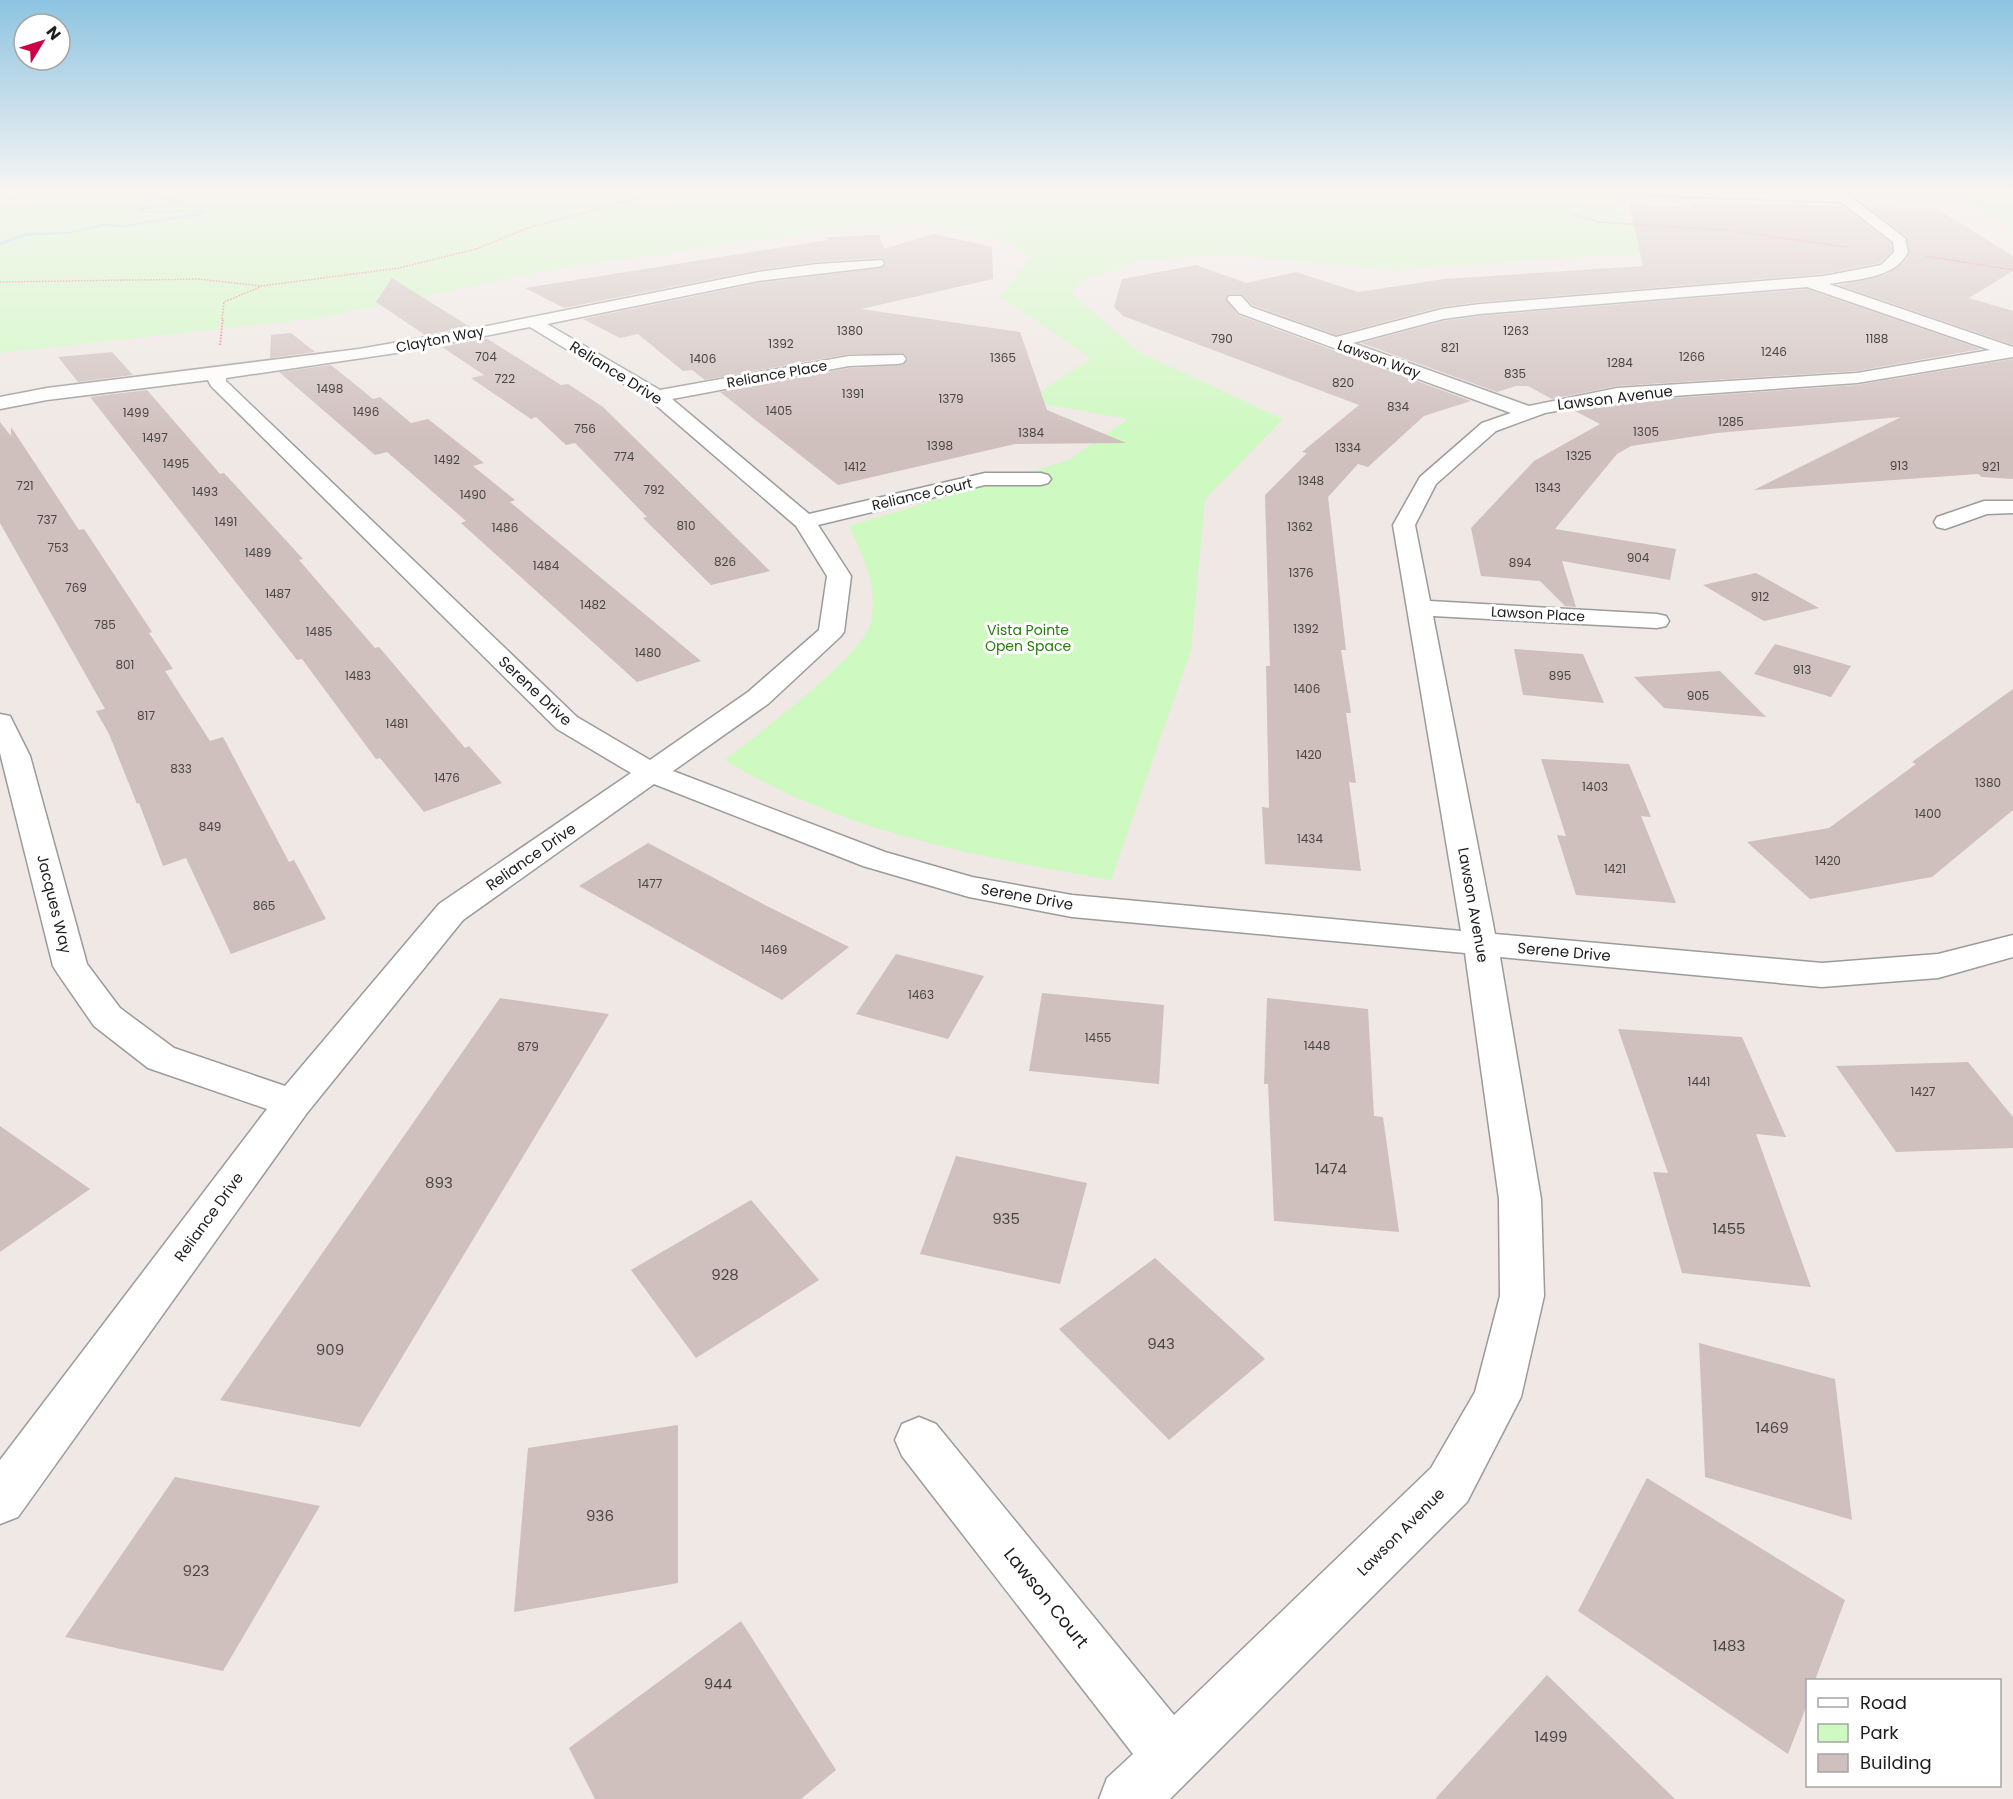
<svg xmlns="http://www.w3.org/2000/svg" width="2013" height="1799" font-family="Poppins,sans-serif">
<rect width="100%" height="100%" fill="#efe8e4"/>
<path fill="#cef9c0" d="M56 191H1574L1607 199 1626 219 1742 231 1673 250 1392 270 1223 254 1143 260 1082 281 1071 293 1139 352 1283 419 1205 499 1191 650 1111 880C979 857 841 832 725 760 754 737 865 655 871 622 878 585 864 558 849 526L1069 460 1128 419 1026 401 1091 358 1000 297 1031 256 997 239 925 224 847 228 560 268 320 318 0 353V198Z
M1952 191H2013V228Z"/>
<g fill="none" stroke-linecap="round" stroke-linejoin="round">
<path fill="#a4ddd7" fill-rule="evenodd" d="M136 191H140L139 193 171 196 181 200 144 211 209 210 203 215 124 227 103 226 68 234 26 236 0 246V242L25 233 68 232 103 224 124 225 203 212 141 213 139 208 174 200 133 195Z"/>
</g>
<path fill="#cfbfbd" d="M1629 203 1694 208 1690 203 1843 206 1891 243 1892 251 1880 263 1824 274 1480 302 1441 307 1336 335 1252 305 1241 294H1229L1225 298 1238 315 1471 401 1424 416 1368 467 1358 464 1328 497 1346 650H1341L1351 713H1346L1356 783 1349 782 1361 871 1265 864 1262 807 1269 808 1266 666H1270L1265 495 1307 453 1302 452 1359 405 1123 316 1114 307 1122 279 1196 265 1246 283 1296 272 1358 292 1444 279 1643 266Z
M1868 207 1936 208 2013 256V271L1969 298 2013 311V345L1838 285 1885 275 1903 263 1910 253 1906 236Z
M934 234 992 247 993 279 861 309 1020 332 1047 410 1126 443 1015 444 838 485 720 392 849 368 903 365 908 359 905 354H849L705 380 692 370 683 371 638 334 620 338 583 319 758 283 882 268 886 262 882 258 817 262 758 270 564 308 525 288 828 240 827 237 879 235 884 249Z
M392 278 470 327 425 335 376 302Z
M1807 289 1981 349 1857 371 1617 386 1552 399 1528 386H1516L1497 392 1361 343 1443 321 1480 316Z
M291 333 315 352 270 358 271 335Z
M486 338 561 385 568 384 603 407 770 571 711 585 643 518 647 517 575 443 566 445 536 417 531 419 471 378 484 375 442 347Z
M112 352 133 375 78 382 58 357Z
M2013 359V479L1982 477 1978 474 1754 490 1901 417 1717 433 1631 446 1617 454 1555 529 1676 549 1670 580 1562 561 1576 607 1565 606 1540 581 1481 576 1471 528 1534 461 1600 424 1573 410 1617 402 1857 385Z
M331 365 373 399 380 397 411 423 428 419 484 463 473 466 515 500 510 502 701 661 637 682 461 523 466 521 387 452 375 455 279 372Z
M147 390 220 474 224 473 303 559 299 560 375 648 379 647 465 748 469 746 502 783 424 812 380 758 376 759 302 659 297 660 90 397Z
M0 422 11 436V427L79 530 84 529 152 632 149 633 173 669 165 671 210 741 223 737 289 862 294 860 326 919 231 954 186 858 163 866 139 803 137 804 109 734 96 711 105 709 0 523Z
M1756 573 1819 608 1764 621 1703 585Z
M1775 644 1851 666 1831 697 1754 674Z
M1514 649 1583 654 1604 703 1523 695Z
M1720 671 1766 717 1664 708 1634 677Z
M2013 689V810L1932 877 1810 899 1747 842 1829 828 1916 764 1912 762Z
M1541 759 1629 764 1651 817 1641 816 1676 903 1576 895 1557 835 1566 836Z
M648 843 765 905 849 947 782 1000 579 886Z
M896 954 984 976 948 1039 856 1014Z
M1042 993 1164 1005 1159 1084 1029 1071Z
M500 998 609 1014 360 1427 220 1400Z
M1267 998 1368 1009 1374 1116 1383 1117 1399 1232 1274 1221 1268 1084H1264Z
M1618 1029 1742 1037 1786 1137 1756 1134 1811 1287 1682 1273 1653 1172 1668 1173Z
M1968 1062 2013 1117V1148L1896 1152 1836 1066Z
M0 1126 90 1189 0 1252Z
M956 1156 1087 1183 1060 1284 920 1254Z
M751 1200 819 1280 696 1358 631 1270Z
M1155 1258 1265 1359 1169 1440 1059 1329Z
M1699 1343 1835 1379 1852 1520 1705 1477Z
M678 1425V1583L514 1612 528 1448Z
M175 1477 320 1506 223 1671 65 1637Z
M1647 1478 1845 1600 1815 1680H1808V1702L1788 1754 1578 1611Z
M741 1621 836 1770 801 1799H595L569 1748Z
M1547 1675 1675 1799H1435Z"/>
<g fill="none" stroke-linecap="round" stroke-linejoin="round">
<g stroke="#9b9b9b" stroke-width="2">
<path id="service" d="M1548 191H1599L1595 193Z"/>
</g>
<g stroke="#9b9b9b" stroke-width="3">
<path id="minor" d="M1643 191 1831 194 1829 191H1843L1905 238 1908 252C1895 279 1856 279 1829 284L2013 347V357L1857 383 1617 400 1545 413 1496 431 1436 484 1415 525 1430 601 1657 614 1666 616 1669 621 1666 626 1657 628 1433 616 1495 934 1822 963 1938 954 2013 935V957L1938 978 1822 987 1500 957 1541 1199 1544 1296 1521 1397 1467 1502 1170 1799H1099L1107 1778 1133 1754 902 1456 895 1440 902 1424 919 1417 936 1424 1174 1715 1431 1468 1475 1392 1500 1296 1499 1199 1465 953 1072 917 969 897 863 866 654 784 463 920 307 1113 18 1517 0 1524V1460L267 1109 148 1068 94 1026 58 974 53 966 0 753V714L10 716 30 756 87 964 120 1008 174 1048 285 1086 439 904 631 773 557 729 211 386 208 380 47 400 0 409V397L47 388 359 349 462 331 758 272 817 264 882 260 884 263 882 266 877 267 758 281 547 324 660 390 849 356 903 355 906 359 903 363 897 364 849 366 672 399 809 514 985 473H1041L1048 475 1051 479 1048 483 1041 485H985L818 525 851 576 844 632 840 637 768 704 673 771 885 852 972 877 1072 895 1461 931 1393 525 1420 477 1482 423 1511 413 1239 313 1227 299 1229 296H1241L1251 307 1336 337 1442 309 1480 304 1824 276 1881 265 1894 252 1893 242 1841 202 1649 195ZM1807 287 1990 350 1857 373 1617 388 1529 406 1353 343 1443 319 1480 314ZM530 327 650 400 796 526 827 576 819 630 748 692 650 760 577 717 226 381V378L403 352Z
M1984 501H2013V513L1987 514 1945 529 1937 527 1934 522 1937 517Z"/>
</g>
<path stroke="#fa6a8a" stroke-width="1.5" stroke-dasharray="1.5 1.5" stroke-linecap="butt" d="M1519 191 1528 193
M1575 215 1599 222 1724 230 1847 247
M1926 256 2013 270
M0 282 199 279 261 286 399 268 476 249 528 228 634 199 677 193 787 191
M222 319 224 302 260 287"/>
<path stroke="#fa6a8a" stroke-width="2" stroke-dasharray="1.5 1.5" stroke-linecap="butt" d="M220 345 223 318"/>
<use href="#service" fill="#fff" fill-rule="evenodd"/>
<use href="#minor" fill="#fff" fill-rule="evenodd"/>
</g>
<linearGradient id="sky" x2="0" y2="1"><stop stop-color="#8dc4e1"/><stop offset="0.43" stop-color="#f8f5f3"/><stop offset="1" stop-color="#f8f5f3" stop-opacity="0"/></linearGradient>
<rect width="2013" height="443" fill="url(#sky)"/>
<g text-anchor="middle" stroke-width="6" stroke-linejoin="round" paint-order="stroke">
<g font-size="12" fill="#4a4646">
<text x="850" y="335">1380</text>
<text x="1516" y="335">1263</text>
<text x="1222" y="343">790</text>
<text x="1877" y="343">1188</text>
<text x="781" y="348">1392</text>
<text x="1450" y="352">821</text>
<text x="1774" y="356">1246</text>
<text x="486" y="361">704</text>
<text x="1692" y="361">1266</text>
<text x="1003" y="362">1365</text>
<text x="703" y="363">1406</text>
<text x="1620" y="367">1284</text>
<text x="1515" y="378">835</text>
<text x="505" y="383">722</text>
<text x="1343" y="387">820</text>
<text x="330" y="393">1498</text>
<text x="853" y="398">1391</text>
<text x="951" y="403">1379</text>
<text x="1398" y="411">834</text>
<text x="779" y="415">1405</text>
<text x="366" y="416">1496</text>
<text x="136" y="417">1499</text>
<text x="1731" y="426">1285</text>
<text x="585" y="433">756</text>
<text x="1646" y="436">1305</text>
<text x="1031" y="437">1384</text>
<text x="155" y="442">1497</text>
<text x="940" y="450">1398</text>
<text x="1348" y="452">1334</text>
<text x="1579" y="460">1325</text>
<text x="624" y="461">774</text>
<text x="447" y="464">1492</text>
<text x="176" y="468">1495</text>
<text x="1899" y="470">913</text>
<text x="855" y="471">1412</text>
<text x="1991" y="471">921</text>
<text x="1311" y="485">1348</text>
<text x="25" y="490">721</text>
<text x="1548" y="492">1343</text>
<text x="654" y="494">792</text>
<text x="205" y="496">1493</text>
<text x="473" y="499">1490</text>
<text x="47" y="524">737</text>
<text x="226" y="526">1491</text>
<text x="686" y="530">810</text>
<text x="1300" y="531">1362</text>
<text x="505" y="532">1486</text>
<text x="58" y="552">753</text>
<text x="258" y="557">1489</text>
<text x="1638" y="562">904</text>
<text x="725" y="566">826</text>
<text x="1520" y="567">894</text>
<text x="546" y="570">1484</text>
<text x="1301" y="577">1376</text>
<text x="76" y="592">769</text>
<text x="278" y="598">1487</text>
<text x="1760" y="601">912</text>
<text x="593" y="609">1482</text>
<text x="105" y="629">785</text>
<text x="1306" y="633">1392</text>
<text x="319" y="636">1485</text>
<text x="648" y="657">1480</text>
<text x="125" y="669">801</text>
<text x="1802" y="674">913</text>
<text x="358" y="680">1483</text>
<text x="1560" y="680">895</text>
<text x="1307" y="693">1406</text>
<text x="1698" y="700">905</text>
<text x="146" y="720">817</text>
<text x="397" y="728">1481</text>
<text x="1309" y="759">1420</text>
<text x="181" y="773">833</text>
<text x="447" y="782">1476</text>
<text x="1988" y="787">1380</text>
<text x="1595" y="791">1403</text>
<text x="1928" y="818">1400</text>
<text x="210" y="831">849</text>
<text x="1310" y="843">1434</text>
<text x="1828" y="865">1420</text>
<text x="1615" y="873">1421</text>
<text x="650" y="888">1477</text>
<text x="264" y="910">865</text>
<text x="774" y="954">1469</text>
<text x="921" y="999">1463</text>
<text x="1098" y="1042">1455</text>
<text x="1317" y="1050">1448</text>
<text x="528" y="1051">879</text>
<text x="1699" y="1086">1441</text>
<text x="1923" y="1096">1427</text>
</g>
<g font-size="14" fill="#1e1e1e" stroke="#fff">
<text transform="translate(440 339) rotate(-11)" y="5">Clayton Way</text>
<text transform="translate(1379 359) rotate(20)" y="5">Lawson Way</text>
<text transform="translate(777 374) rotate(-10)" y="5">Reliance Place</text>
<text transform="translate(922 494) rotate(-13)" y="5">Reliance Court</text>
<text transform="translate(1538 614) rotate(3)" y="5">Lawson Place</text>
</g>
<g font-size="14" fill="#267d0b" stroke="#fff">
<text x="1028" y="635">Vista Pointe<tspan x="1028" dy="16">Open Space</tspan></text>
</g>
<g font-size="15" fill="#1e1e1e" stroke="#fff">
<text transform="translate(616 373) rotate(32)" y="5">Reliance Drive</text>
<text transform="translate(1615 398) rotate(-7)" y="5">Lawson Avenue</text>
<text transform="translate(535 691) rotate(43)" y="5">Serene Drive</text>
<text transform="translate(531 857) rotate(-35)" y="5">Reliance Drive</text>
<text transform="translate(1027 897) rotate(10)" y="5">Serene Drive</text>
<text transform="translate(54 904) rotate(76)" y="5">Jacques Way</text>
<text transform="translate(1473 905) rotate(80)" y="5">Lawson Avenue</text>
<text transform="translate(1564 952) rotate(5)" y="5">Serene Drive</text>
<text transform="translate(209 1217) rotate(-54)" y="5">Reliance Drive</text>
<text transform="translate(1401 1532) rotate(-45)" y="5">Lawson Avenue</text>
</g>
<g font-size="15" fill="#4a4646">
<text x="1331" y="1174">1474</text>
<text x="439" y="1188">893</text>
<text x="1006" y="1224">935</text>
<text x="1729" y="1234">1455</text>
<text x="725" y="1280">928</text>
<text x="1161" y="1349">943</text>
<text x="330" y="1355">909</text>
<text x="1772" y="1433">1469</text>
<text x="600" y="1521">936</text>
<text x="196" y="1576">923</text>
<text x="1729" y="1651">1483</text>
<text x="718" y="1689">944</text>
<text x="1551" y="1742">1499</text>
</g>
<g font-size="18" fill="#1e1e1e" stroke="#fff">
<text transform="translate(1046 1598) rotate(51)" y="6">Lawson Court</text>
</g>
</g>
<rect x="1806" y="1679" width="195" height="108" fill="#ffffff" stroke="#a5a5a5" stroke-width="1.5"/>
<rect x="1818" y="1698" width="30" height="9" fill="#ffffff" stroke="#a5a5a5" stroke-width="1.5"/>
<text x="1860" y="1709" font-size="18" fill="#1e1e1e">Road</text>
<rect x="1818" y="1724" width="30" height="18" fill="#cef9c0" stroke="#a5a5a5" stroke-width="1.5"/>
<text x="1860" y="1739" font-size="18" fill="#1e1e1e">Park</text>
<rect x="1818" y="1754" width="30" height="18" fill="#cfbfbd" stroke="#a5a5a5" stroke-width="1.5"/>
<text x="1860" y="1769" font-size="18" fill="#1e1e1e">Building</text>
<g transform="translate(42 42) rotate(52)"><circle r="28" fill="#ffffff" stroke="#a5a5a5" stroke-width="1.5"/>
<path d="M0-4.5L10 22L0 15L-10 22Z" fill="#cc0042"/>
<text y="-9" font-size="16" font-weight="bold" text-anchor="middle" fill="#1e1e1e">N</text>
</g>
</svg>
